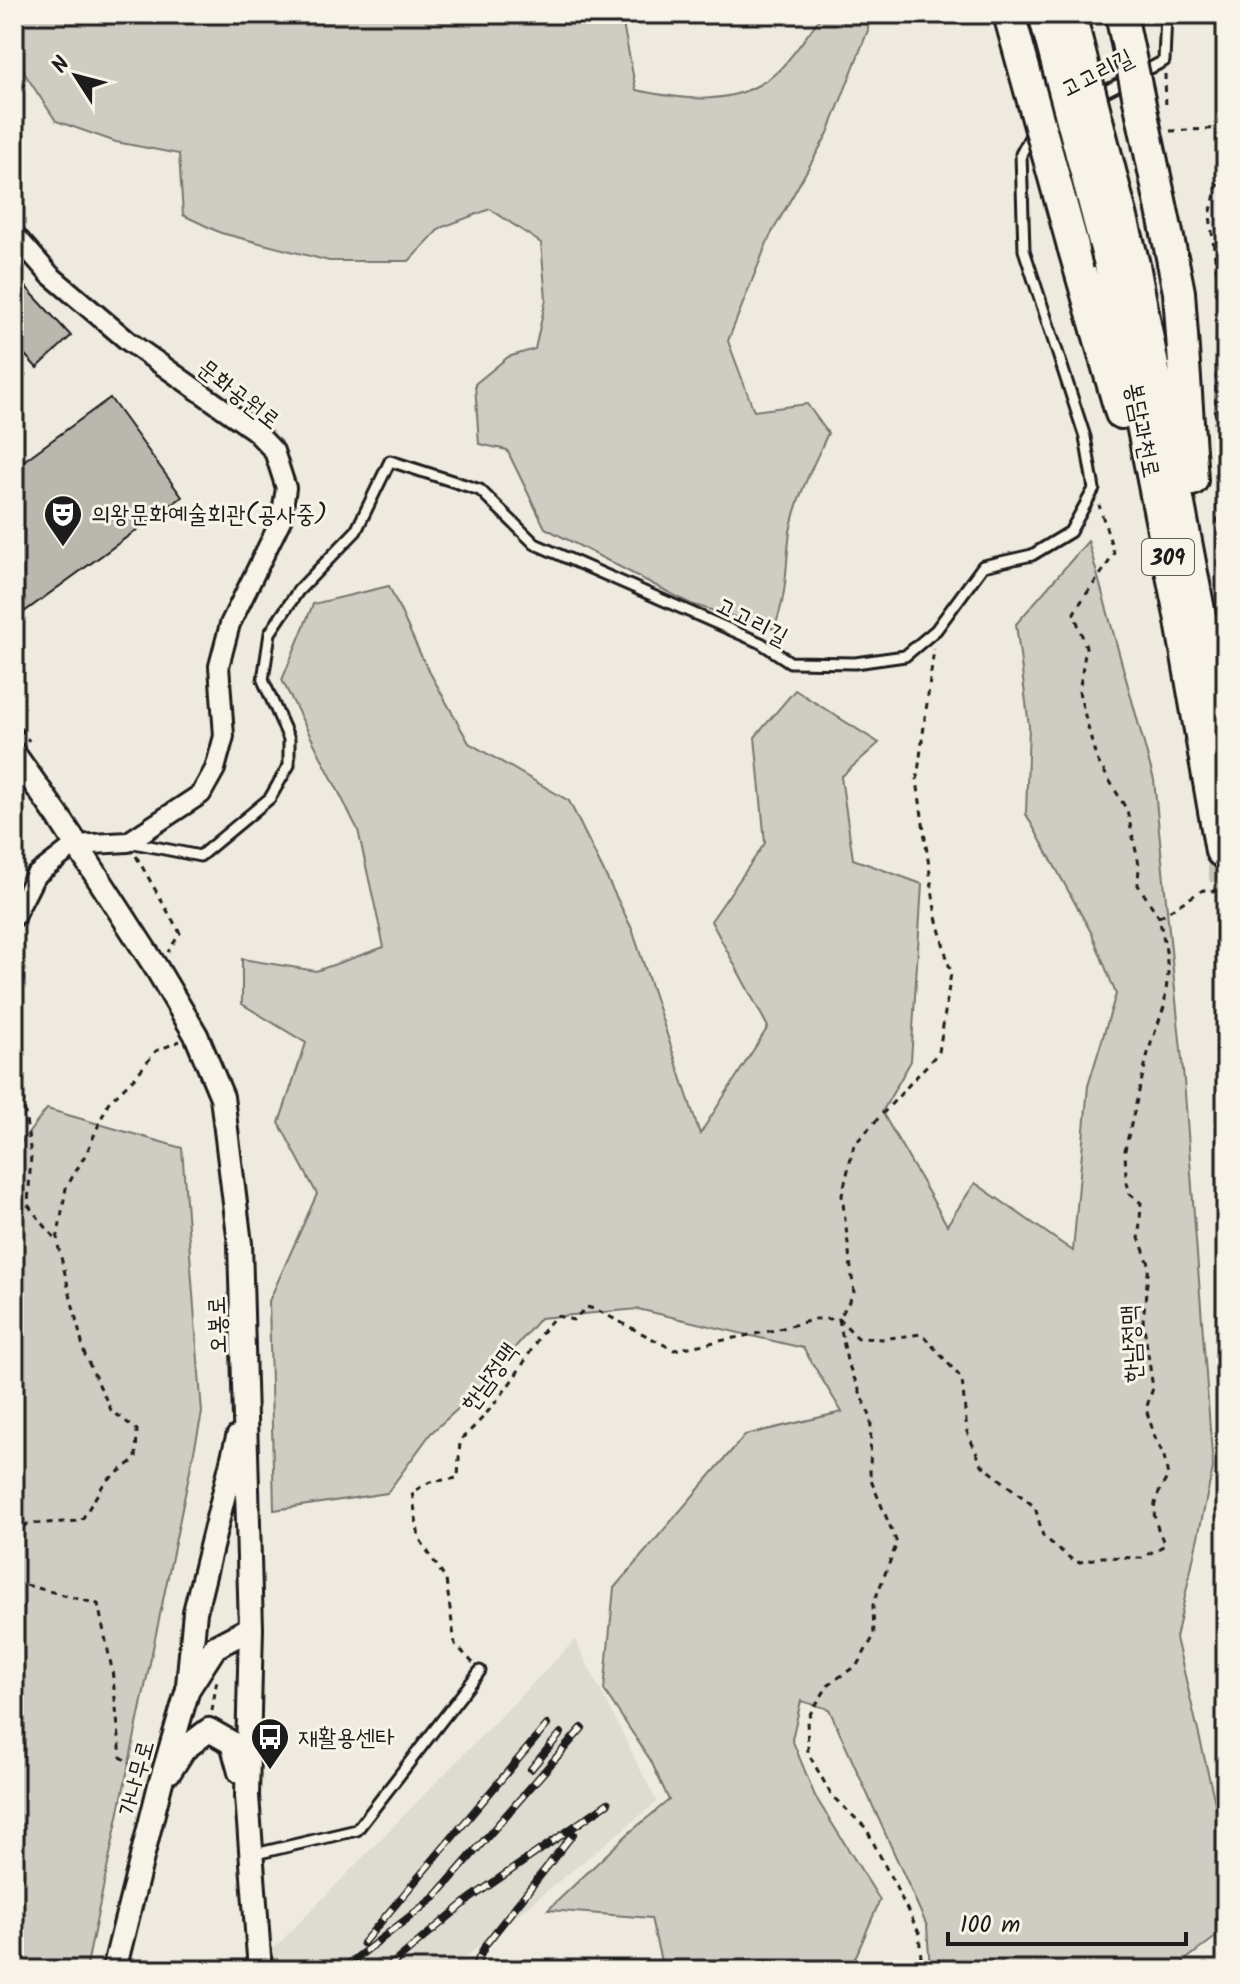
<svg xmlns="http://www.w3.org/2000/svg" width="1240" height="1984" font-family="Kalam,'Poor Story',sans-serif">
<rect width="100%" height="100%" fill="#eeeae0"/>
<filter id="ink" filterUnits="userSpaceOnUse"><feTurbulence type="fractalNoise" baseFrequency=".0125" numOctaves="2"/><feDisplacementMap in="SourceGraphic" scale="16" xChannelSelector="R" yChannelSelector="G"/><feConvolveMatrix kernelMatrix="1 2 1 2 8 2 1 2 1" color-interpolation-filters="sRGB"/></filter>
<g filter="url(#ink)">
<path fill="#dedbd1" d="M575 1640 657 1802 449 1970H253Z"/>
<path fill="#cfccc3" stroke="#767470" stroke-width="2" d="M14 14H621L636 90C684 100 737 108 777 72 794 56 808 33 823 14H869L868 30 828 133 769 238 728 341 754 411 807 404 828 433C814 464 796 498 790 532 785 569 788 593 774 629L691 604 545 528 507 450 479 444 475 384 508 357 535 349 546 299 541 243 490 209 440 228 409 261H329L221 233 183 215 179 154 116 142 56 121 25 74 14 31Z
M1088 541 1154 780 1184 1080 1213 1468 1176 1638 1226 1849V1929L1184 1961 1182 1970H930L927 1926 829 1709 801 1701 792 1739 815 1796 880 1900 850 1970H663L651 1918 548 1910 629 1833 669 1800 651 1761 604 1690 614 1588 745 1435 842 1412 803 1348 638 1309 540 1318 479 1390 431 1433 387 1493 274 1510 269 1301 317 1194 279 1123 306 1043 242 1004V959L316 971 384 947 358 830 282 680 313 604 389 586 424 662 469 743 569 801 632 929 700 1134 768 1027 711 921 765 843 755 737 795 690 879 743 841 777 853 859 922 884 911 1061 882 1112 947 1225 975 1183 1073 1251 1088 1086 1116 994 1092 934 1026 814 1029 726 1016 624Z
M47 1109 182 1148 202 1413 86 1970H14V1152Z"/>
<path fill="#bab7af" stroke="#1c1c1c" stroke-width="2" d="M15 275 71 336 37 368 14 343Z
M14 364 25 375 14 386Z
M110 398 182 497 24 612 14 599V468Z"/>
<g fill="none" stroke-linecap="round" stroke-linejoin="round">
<path stroke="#c4c1b9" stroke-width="30" stroke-dasharray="30 15" stroke-linecap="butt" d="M1221 851 1226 892"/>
<g stroke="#1c1c1c" stroke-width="15">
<path id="service" d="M1096 96 1164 61 1166 14
M129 842 200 856 270 798 289 765V739L263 680 270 633 298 591 356 531 390 461 480 490 535 544 761 643 790 662 855 663 905 656 936 630 983 566 1032 555 1070 532 1094 489 1085 437 1024 250 1021 154 1036 126 1065 112
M251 1855 357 1830 480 1671"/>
</g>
<g stroke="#1c1c1c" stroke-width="24">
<path id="minor" d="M14 234 50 275 128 341 255 431 274 451 286 488 281 520 230 624 219 666 224 736 215 769 201 794 128 842 75 845 35 876 14 917"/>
</g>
<g stroke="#1c1c1c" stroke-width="28">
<path id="tertiary" d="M14 754 62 822 157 969 196 1035 222 1097 240 1244 251 1628 247 1796 260 1970
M188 1685 195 1612 238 1437
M170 1771 184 1749 209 1730 232 1743 240 1772
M114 1970 160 1785 188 1689 215 1647 251 1628"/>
</g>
<g stroke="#1c1c1c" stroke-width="36">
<path id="trunk" d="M1073 246 1121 413
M1173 262 1179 292 1192 480
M1110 264 1180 615 1221 851
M1134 265 1226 754"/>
</g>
<path stroke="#1c1c1c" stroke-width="3" stroke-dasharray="6 6" stroke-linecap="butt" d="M1165 74 1166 110
M1170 131 1226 128
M1226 148 1210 215 1218 282 1215 438 1220 561 1226 565
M14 718 29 741
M136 856 180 933 168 952
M1159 917 1203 890 1226 892
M14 1076 21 1085 31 1155 28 1205 57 1241
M14 1534 27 1524 81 1521 105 1482 136 1459 137 1430 111 1410 85 1355 57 1241 66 1188 87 1152 108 1103 136 1076 156 1051 180 1041
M14 1584 26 1585 98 1604 112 1669 121 1757 144 1773
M473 1663 455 1644 446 1580 419 1538 412 1492 430 1482 458 1478 460 1440C483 1420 504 1393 521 1367 533 1349 540 1330 557 1316L573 1320 587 1307 597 1310 674 1350 775 1330 816 1319H839L858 1338 882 1339 922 1334 962 1379 967 1432 982 1465 1035 1507 1043 1536 1076 1563 1102 1557 1141 1558 1165 1545C1150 1512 1150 1507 1168 1476L1164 1456 1155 1437 1146 1409 1153 1388 1143 1320 1149 1264 1139 1238 1141 1203 1130 1194 1126 1179 1125 1150 1149 1049 1164 1007 1168 974 1166 951 1159 917 1138 885 1139 865 1127 810 1096 758 1079 692 1086 647 1074 613C1086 592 1102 575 1114 553L1099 505
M212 1711 217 1679
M922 1970 919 1933 866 1828 832 1796 808 1753 807 1719 829 1684 857 1665 874 1636 873 1605 897 1543 870 1478 871 1418 847 1361 839 1319 854 1293 842 1195 854 1145 939 1052 951 973 936 917 917 780 934 649"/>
<use href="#service" stroke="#f7f3e8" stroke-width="9"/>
<use href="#minor" stroke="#f7f3e8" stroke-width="18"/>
<use href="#tertiary" stroke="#f7f3e8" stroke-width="22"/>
<use href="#trunk" stroke="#f7f3e8" stroke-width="30"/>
<g stroke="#1c1c1c" stroke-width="8">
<path id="rail" d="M531 1769 561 1733
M363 1943 547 1725
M341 1970 435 1897 582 1728
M385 1970 471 1898 608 1803
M473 1970 486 1944 573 1834"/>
</g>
<use href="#rail" stroke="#f7f3e8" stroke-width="5" stroke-dasharray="15" stroke-linecap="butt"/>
<g stroke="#1c1c1c" stroke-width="36" stroke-linecap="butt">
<path id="trunk-bridge" d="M1009 14 1073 246
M1044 14 1110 264
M1070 14 1134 265
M1121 14 1173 262"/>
</g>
<use href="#trunk-bridge" stroke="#f7f3e8" stroke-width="30"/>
</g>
</g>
<defs>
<g id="theatre-pin" transform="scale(2)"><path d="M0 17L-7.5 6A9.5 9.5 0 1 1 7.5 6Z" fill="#1c1c1c" stroke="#f7f3e8"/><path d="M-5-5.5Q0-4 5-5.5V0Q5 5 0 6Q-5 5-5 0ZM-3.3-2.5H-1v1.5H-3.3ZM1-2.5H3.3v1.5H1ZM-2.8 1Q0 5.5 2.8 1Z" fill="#fff"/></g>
<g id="bus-pin" transform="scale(2)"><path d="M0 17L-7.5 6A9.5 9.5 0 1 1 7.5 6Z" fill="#1c1c1c" stroke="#f7f3e8"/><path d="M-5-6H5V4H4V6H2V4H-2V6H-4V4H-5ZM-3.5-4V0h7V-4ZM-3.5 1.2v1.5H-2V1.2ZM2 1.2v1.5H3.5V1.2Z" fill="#fff"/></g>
</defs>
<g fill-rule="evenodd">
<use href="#theatre-pin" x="63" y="514"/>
<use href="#bus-pin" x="270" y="1737"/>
</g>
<g text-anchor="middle" stroke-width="6" stroke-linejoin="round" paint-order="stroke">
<rect fill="#f7f3e8" stroke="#5e5c59" stroke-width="2" x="1142" y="539" width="52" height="36" rx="6"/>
<g font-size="22" font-weight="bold" fill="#1c1c1c">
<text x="1168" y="565">309</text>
</g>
<g font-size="24" fill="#1c1c1c" stroke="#f7f3e8">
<text transform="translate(1097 73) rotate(-27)" y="8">고고리길</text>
<text transform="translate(239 394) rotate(38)" y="8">문화공원로</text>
<text transform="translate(1143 430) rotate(79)" y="8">봉담과천로</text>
<text transform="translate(752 621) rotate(27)" y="8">고고리길</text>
<text transform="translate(217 1325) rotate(-92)" y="8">오봉로</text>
<text transform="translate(1131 1344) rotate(-93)" y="8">한남정맥</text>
<text transform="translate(489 1377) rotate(-54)" y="8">한남정맥</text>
<text transform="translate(136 1778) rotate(-75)" y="8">가나무로</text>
</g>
<g font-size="24" fill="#1c1c1c" stroke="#f7f3e8" text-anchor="start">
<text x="91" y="522">의왕문화예술회관(공사중)</text>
<text x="298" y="1745">재활용센타</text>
</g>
</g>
<rect width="1240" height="1984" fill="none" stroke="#f7f3e8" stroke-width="48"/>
<rect x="24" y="24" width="1192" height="1936" fill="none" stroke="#1c1c1c" stroke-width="3" filter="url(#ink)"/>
<g transform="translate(76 76) rotate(306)" stroke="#f7f3e8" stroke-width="6" paint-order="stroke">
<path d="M0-6L14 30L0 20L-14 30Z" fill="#1c1c1c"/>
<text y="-12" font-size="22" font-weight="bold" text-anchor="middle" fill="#1c1c1c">N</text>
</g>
<path d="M948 1932v12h238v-12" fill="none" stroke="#1c1c1c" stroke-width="4"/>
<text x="960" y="1932" font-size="24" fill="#1c1c1c" stroke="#f7f3e8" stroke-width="6" paint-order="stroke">100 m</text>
</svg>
